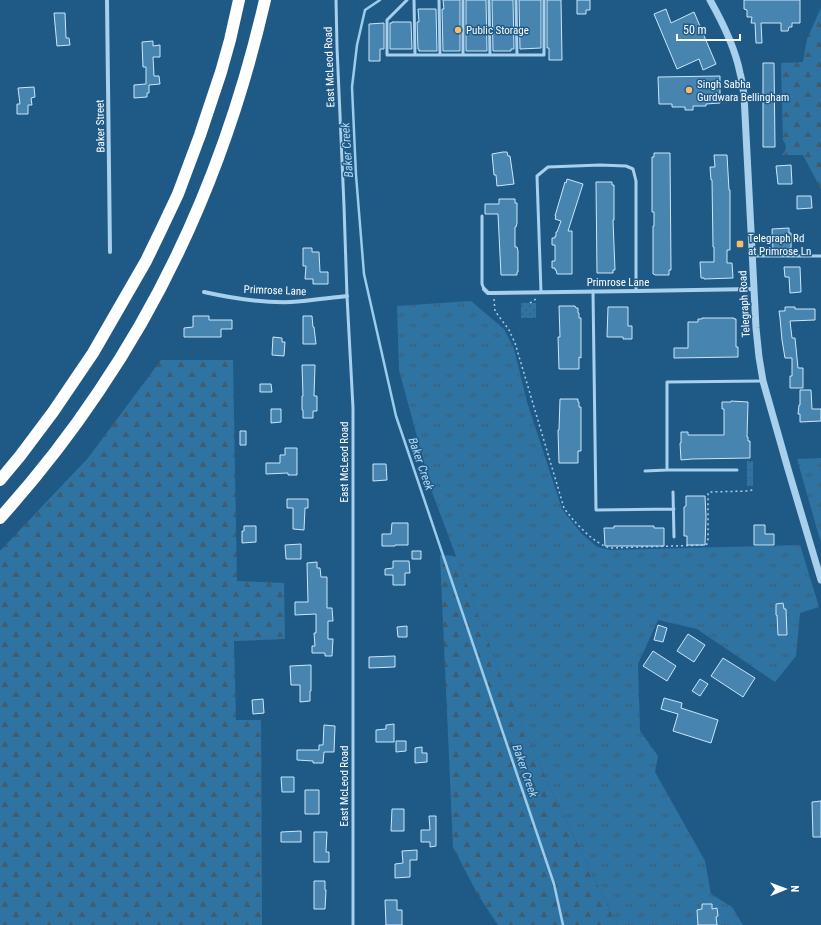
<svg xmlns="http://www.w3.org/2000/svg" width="821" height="925" font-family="'Roboto Condensed',sans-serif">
<defs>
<pattern id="grass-tufts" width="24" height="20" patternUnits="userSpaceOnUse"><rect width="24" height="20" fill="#2f73a3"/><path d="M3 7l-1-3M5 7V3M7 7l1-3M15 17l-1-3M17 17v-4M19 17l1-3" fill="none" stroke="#405c6f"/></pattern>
<pattern id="forest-firs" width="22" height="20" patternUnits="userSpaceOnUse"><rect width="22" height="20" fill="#2f73a3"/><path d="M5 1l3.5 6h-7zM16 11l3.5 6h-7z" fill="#405c6f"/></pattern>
<pattern id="park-dots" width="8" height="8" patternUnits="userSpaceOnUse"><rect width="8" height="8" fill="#2f73a3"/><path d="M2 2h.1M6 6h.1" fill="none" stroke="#405c6f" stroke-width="1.8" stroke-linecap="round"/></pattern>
</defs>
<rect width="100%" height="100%" fill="#1f5a87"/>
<path fill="url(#grass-tufts)" d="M471 301 504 329 514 349 527 402 562 509 581 533 597 547 610 550 800 545 819 607 800 613 796 656 775 682 697 629 658 620 638 664 640 731 658 756 655 772 705 861 711 894 732 907 743 925H617L550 788 502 679 432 492 399 370 397 306Z
M821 458V543L797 459Z"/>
<path fill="url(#forest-firs)" d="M821 8V189L803 155H782C787 149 787 146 783 140L781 63 803 62 807 39Z
M161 360H233L237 581 284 583 285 639 234 641 236 720H261L262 925H0V551L88 458Z
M440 555 456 556 502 679 550 788 617 925H498L478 895 453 847Z"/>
<path fill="url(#park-dots)" d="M521 303H536V318H521Z
M747 461H753V486H747Z"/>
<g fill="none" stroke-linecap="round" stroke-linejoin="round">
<path stroke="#9bccec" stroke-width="2.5" d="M380 0 365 10 357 45 352 87 356 175 364 274 396 416 554 884 563 925"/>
</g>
<path fill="#4784b0" stroke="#cde6f8" d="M443 0H460V51H443L442 9H444Z
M466 0H486L487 51H466Z
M492 0H513L514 49H511V51H493Z
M519 0H541V48L520 49Z
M547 0H561L562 60H549V48H547Z
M577 0H590V10H586V14H577Z
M744 0H800V23H792V27H789L788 31H781V23H761L762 43H756L755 23H751L752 17H747V10L744 9Z
M418 9H436L437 51H419V49H418L417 22H419Z
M666 9 671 23 694 12 716 64 703 70 699 59 677 69 654 14Z
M54 13H65L66 38H69L70 45 57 46Z
M392 22H411L412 49H390V23H392Z
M384 23V49H380V61H369V24Z
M153 41V46L160 45V57H153L154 76H159L160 84 149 85V93H147V97L134 98V85L146 84V67H143L142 42Z
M763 63H774L775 147H763Z
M720 76V103L706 104V106H693V110H685V107H672V104H659L658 77Z
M34 87 35 97 31 98 32 105H28V114H17V104H20L18 88Z
M503 152H507L508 156H510L514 184 497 186 496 175H494L492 154Z
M654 153H670L671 270H669V275H655L654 274H653V226H654V212H652V157H654Z
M714 155H727L729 190H730V250H727V263H732L733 278 704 279V278H701L700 262H714V247H713L712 180H711L710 167H715Z
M791 165 792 184H778L776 166Z
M567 179 583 184 568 231H572V274H557L556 270H555V268H552V261H555V245H552V238H555V236H556V232H557L561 221 555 219 556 216H555L565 182 566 183Z
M596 182H612V185H614V220H613L615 270H613V273H597Z
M797 196H811L812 208 797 209Z
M499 199H515V203H517V223L516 227H515V247H517L518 251V272H517V275H501L498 214H485V204H499Z
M789 228V233H791V248H789L790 253H778V250H773L772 229Z
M303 248H312V252H319L320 272H328V284H313V279H305L306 266H303Z
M784 267H800L801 292 790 293 789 277H785Z
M559 306H575L576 308H578V313H579V318H581V358L579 357V369H559L558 337H560Z
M608 307H628V326H632V339H623V337H607Z
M785 307H795V309H815V320L790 321 792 338H795L798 368H803V388H790V376H792V358H785L782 340 780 318 779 311H785Z
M193 316H209V320H232V329H221V337H184V328L193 327Z
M303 316H312L313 327H314L316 344H303Z
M702 318H734V319H736V347H738V357L674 358V348H688V322H698V319H702Z
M273 337 282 338V342H285L284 356 272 355Z
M302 365H315L314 396H317V411H313V418H303V410H302V396H303Z
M260 384H271L272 392H260Z
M800 390H811L812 409H821V421L800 422V414H798L799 405H800Z
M560 399H578V402H579V407H581V451H578V463H559L558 430H559Z
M731 401 748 402 747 437H748V441H750V458L692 459 681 460 680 443H681V432H688V435H724V409H722V402H731Z
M271 409H281V422L271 423Z
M240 431H246V445H240Z
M285 448H297V475H288V473L266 474V463H280V455H285Z
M373 464H386L387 480 373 481Z
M686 496H705L706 517 705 545H687V536H684V507L686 506Z
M287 499H308V508H305L304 530 293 529V508H287Z
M392 523H408V545H395V546H382V534H391Z
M754 525H765V534H774V545H754Z
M244 526H256V542L242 543V531H244Z
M614 526H654V528H664V546H605L604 528H614Z
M301 544V559H286L285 545Z
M412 551H421V559H412Z
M393 561H409L410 573H405V585H393V575H385V569L393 568Z
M317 562V568H320L321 577H327V608H332L333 621H328V639H333L332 656H325V653H312V646H315L314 633H316V614L295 615V602H308L307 563Z
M783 603 784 609H786L787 635H778L777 615H776V604Z
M658 625 667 628 663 642 654 640Z
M407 626V637H398L397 627Z
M688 634 705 645 694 662 677 651Z
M653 651 676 666 667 681 643 666Z
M395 656V667L369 668V657Z
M723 658 755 678 743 697 711 676Z
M311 665V691H310V701L300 702V685H291L290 666Z
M700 679 708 684 700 696 692 691Z
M664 698 682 703 681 708 718 720 711 743 673 731 678 714 661 709Z
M263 699 264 713 253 714 252 700Z
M394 724V742H376V730L386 729V725Z
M324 725 335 726 334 752H324L323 763H313V761L297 760V750H319V745H323Z
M396 741H406V751L396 752Z
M422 747V753H427V762L415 763V748Z
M281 777H294V792H282Z
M305 790H319V814H305Z
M821 801V837H813L812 802Z
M392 809H404V831H391Z
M429 816H436V846L430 847V842H421V830H430Z
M301 831V842H281V832Z
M314 832H327L326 852H329V862H314Z
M417 850V860H410V877L395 878V864L403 863 402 851Z
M314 881H325V890H326L325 909H314Z
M385 900H397V910H402V925H386Z
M702 904H712V909L717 908 718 916 716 917 717 925H698L697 910 702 909Z"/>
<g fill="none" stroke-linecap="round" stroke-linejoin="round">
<path stroke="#a8cfeb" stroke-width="1.5" stroke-dasharray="2 3" stroke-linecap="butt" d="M494 299 495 311 509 330 515 343 564 508C573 521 594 544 610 548L705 545 707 544 708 539V493L710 492 748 491 752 490 754 488
M530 303 536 299"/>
<path stroke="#a8cfeb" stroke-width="3" d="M336 0 337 47 344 206 347 296 353 408V925
M407 0 387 20V55H544V0
M414 0 415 55
M439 0 440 55
M463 0V55
M489 0 490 55
M516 0 517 55
M482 216V284L484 289
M752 256H821
M593 291 596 510 674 509
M541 292 537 176 548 167 600 165 626 166 633 169 636 181V291
M737 470H667V382L763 381
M645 471 667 470
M673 492 674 537"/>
<path stroke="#a8cfeb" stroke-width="4" d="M107 0 110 252
M484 289 488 293H494L636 291 754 289
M204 292C231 298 263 303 291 302 309 301 328 298 347 296"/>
<path stroke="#a8cfeb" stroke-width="7" d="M710 0C723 23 735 47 740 73 742 80 743 88 744 95L756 328 759 357 763 381 788 469 821 580"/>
<path stroke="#fff" stroke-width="12" d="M0 480 20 456 53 412 93 353 146 261 161 230 178 194 200 135 221 72 230 40 239 0
M0 518C36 478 69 436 99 391 179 273 233 139 265 0"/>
</g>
<g fill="#f9bb68" stroke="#1f5a87" stroke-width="1.5">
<circle cx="458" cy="30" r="4"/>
<circle cx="689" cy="90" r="4"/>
<rect x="736" y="240" width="8" height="8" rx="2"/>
</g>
<g text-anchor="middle" stroke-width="3" stroke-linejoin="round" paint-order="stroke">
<g font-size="11" fill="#fff" stroke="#1f5a87" text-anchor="start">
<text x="466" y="34">Public Storage</text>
<text x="697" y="88">Singh Sabha<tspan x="697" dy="13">Gurdwara Bellingham</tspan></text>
<text x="748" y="242">Telegraph Rd<tspan x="748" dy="13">at Primrose Ln</tspan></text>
</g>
<g font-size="11" fill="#fff" stroke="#1f5a87">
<text transform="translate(329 67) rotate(-92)" y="4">East McLeod Road</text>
<text transform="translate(100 126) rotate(-91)" y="4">Baker Street</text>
<text x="618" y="286">Primrose Lane</text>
<text transform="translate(275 290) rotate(2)" y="4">Primrose Lane</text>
<text transform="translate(744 304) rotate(-93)" y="4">Telegraph Road</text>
<text transform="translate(344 462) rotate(-90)" y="4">East McLeod Road</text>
<text transform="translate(344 786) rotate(-90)" y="4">East McLeod Road</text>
</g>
<g font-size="12" font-style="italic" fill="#b4d9f2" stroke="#1f5a87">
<text transform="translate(347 150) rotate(-94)" y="4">Baker Creek</text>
<text transform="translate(421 464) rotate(71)" y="4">Baker Creek</text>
<text transform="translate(525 771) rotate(71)" y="4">Baker Creek</text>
</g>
</g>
<g transform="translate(785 889) rotate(89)" stroke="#1f5a87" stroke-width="3" paint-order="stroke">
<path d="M0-3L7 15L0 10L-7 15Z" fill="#ffffff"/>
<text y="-6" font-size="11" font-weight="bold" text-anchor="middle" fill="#ffffff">N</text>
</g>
<path d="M677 34v6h63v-6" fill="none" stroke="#ffffff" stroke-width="2"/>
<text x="683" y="34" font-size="12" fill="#ffffff" stroke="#1f5a87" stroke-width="3" paint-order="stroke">50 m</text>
</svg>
